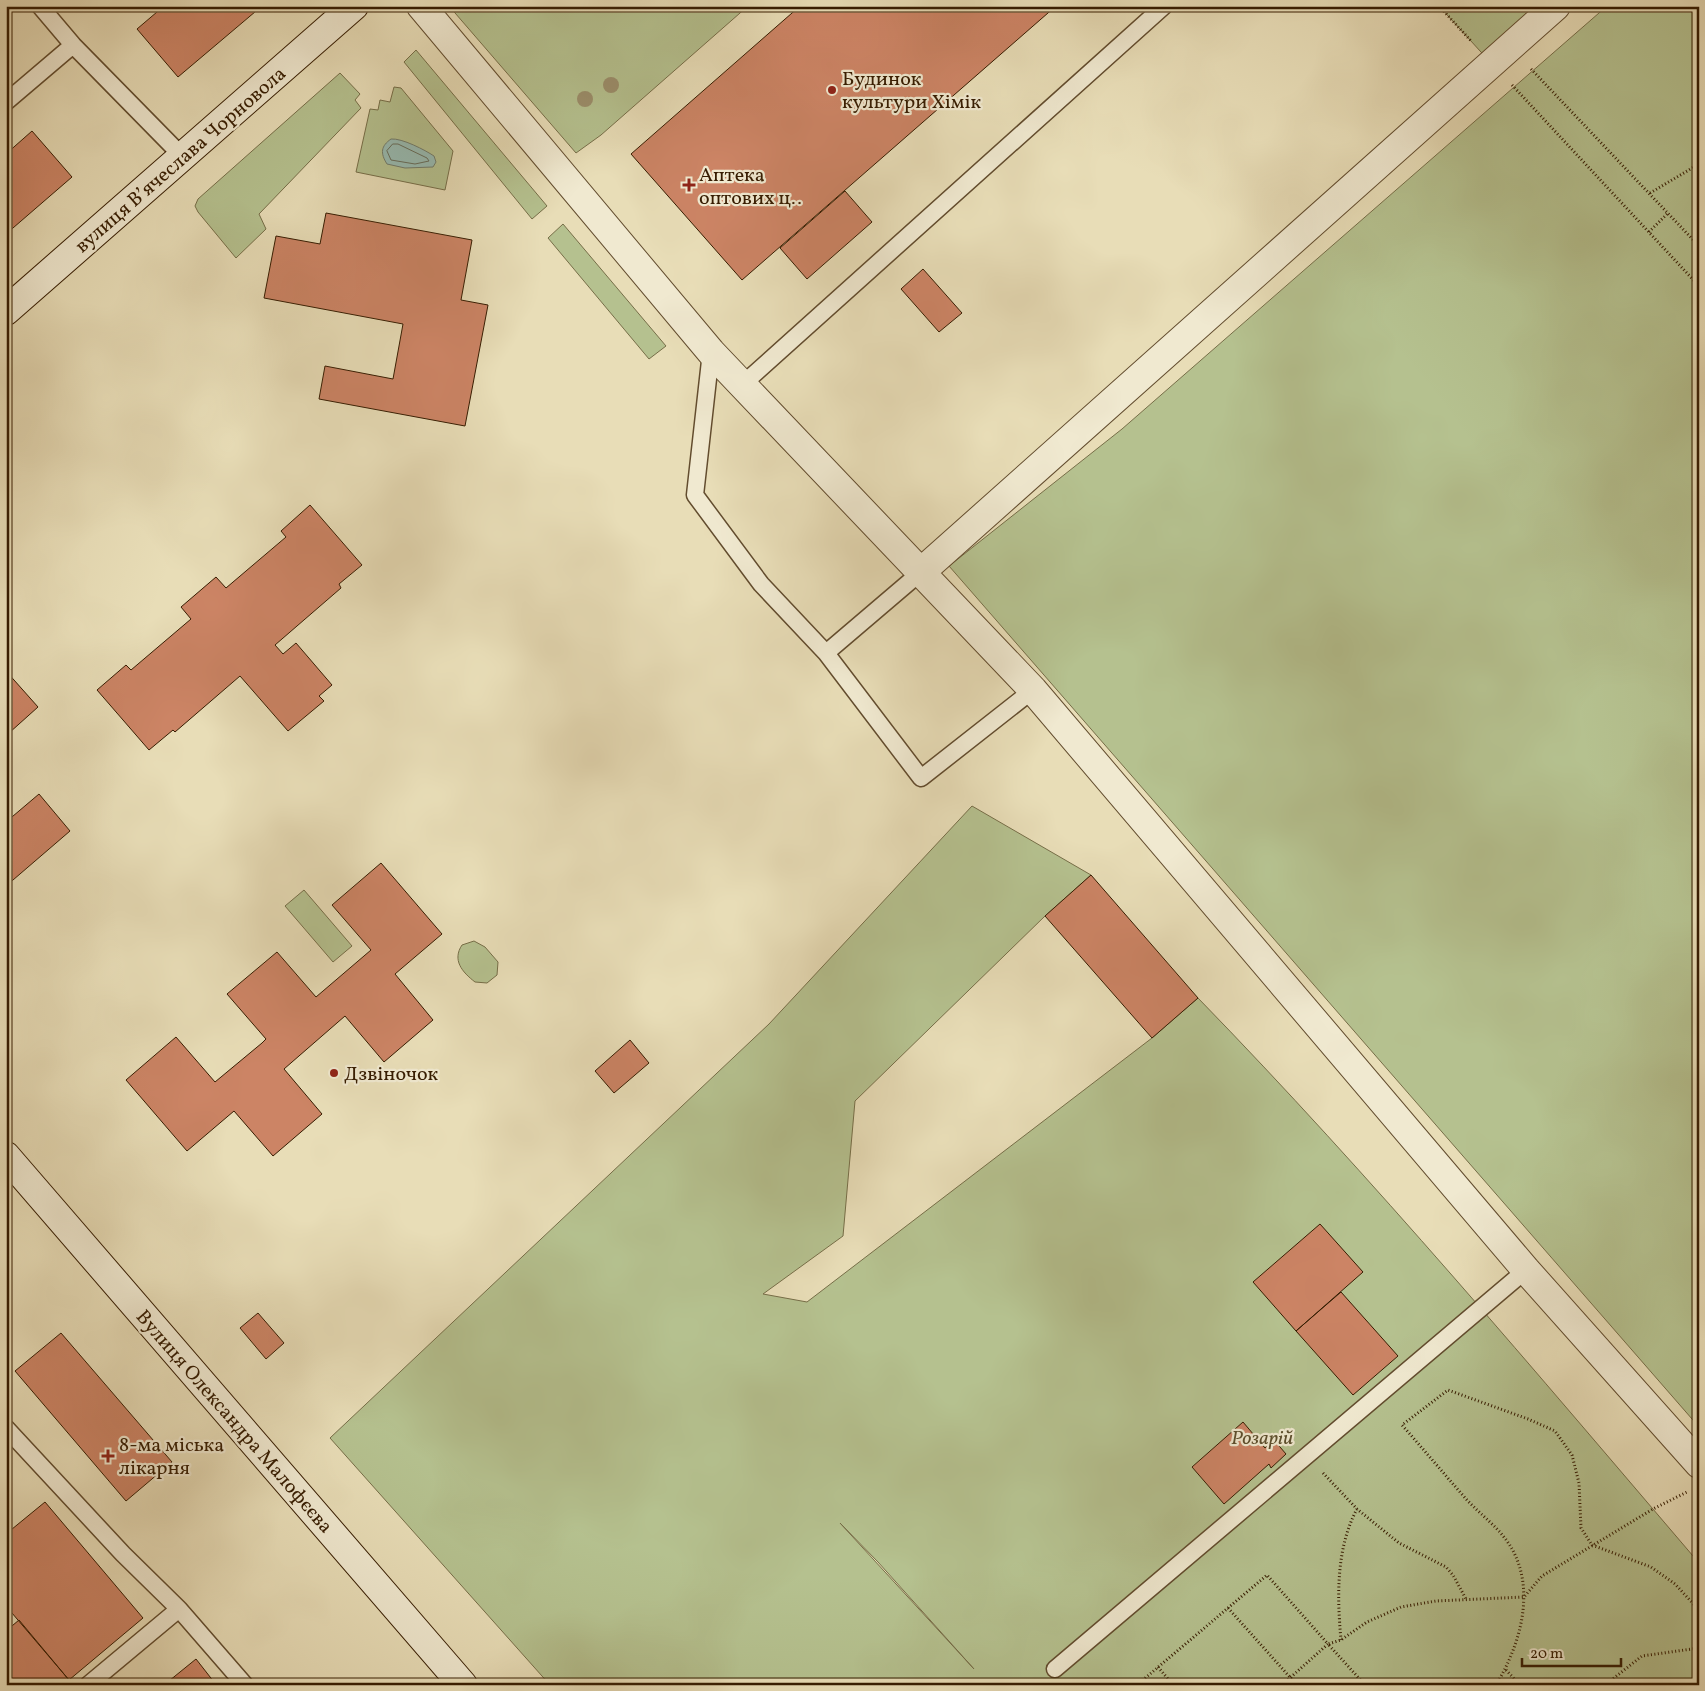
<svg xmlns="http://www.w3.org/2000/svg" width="1705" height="1691" font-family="Vollkorn,serif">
<rect width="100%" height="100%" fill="#e8ddb7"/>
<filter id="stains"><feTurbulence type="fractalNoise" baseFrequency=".004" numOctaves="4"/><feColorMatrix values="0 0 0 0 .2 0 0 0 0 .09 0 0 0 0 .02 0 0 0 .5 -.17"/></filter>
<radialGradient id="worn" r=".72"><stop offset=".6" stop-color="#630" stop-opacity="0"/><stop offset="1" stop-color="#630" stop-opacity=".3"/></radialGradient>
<path fill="#b5c18f" stroke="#766e48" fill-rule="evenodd" d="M449 6H748L601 135 576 153Z
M1439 6H1556L1491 63Z
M1607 6H1699V1427L949 566 1122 429Z
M416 50 547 206 532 219 404 62Z
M340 73 360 94 355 100 361 108 259 214 266 229 236 258 198 212 195 206 198 199Z
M394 87 401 88 453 151 445 190 356 172 370 109 378 110 380 100 390 102Z
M563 224 666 346 649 359 548 238Z
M972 806 1091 875 1045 916 855 1101 843 1236 763 1294 807 1302 1152 1038 1198 998C1373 1178 1535 1371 1699 1563V1685H550L330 1438 769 1024ZM840 1523 878 1562 974 1669Z
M304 890 352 946 333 962 285 906Z
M474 941 485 947 498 962 497 975 487 983 475 982C462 972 452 960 462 945Z"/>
<path fill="#97bbb2" stroke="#707b6b" d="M391 139C402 138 425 150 434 156L436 162 433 167 405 168 387 164C380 153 381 146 391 139Z"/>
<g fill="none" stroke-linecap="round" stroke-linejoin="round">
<path stroke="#666c5a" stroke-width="1" d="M393 144H398L427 158 429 161 415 164 391 160 387 151Z"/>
</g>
<path fill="#cc8465" stroke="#361c01" d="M164 6H262L178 77 137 29Z
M800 6H1056L742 280 631 154Z
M32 131 72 177 6 234V154Z
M845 191 872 222 807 279 780 248Z
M326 213 472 240 461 300 488 305 465 426 319 399 325 366 393 379 403 324 264 298 276 236 320 244Z
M923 269 962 313 939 332 901 289Z
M310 505 362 565 339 584 341 588 275 645 283 654 296 643 332 685 319 696 324 701 288 731 240 676 175 732 173 730 149 750 97 690 126 665 131 670 191 619 181 607 216 577 226 588 286 537 281 531Z
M6 671 38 707 9 733 6 730Z
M39 794 70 831 6 886V822Z
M381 863 442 934 395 974 433 1020 384 1062 345 1016 284 1069 322 1114 273 1156 234 1111 187 1151 126 1080 176 1037 215 1082 262 1043 266 1039 227 994 277 952 316 997 371 950 332 905Z
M1091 875 1198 998 1152 1038 1045 916Z
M630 1040 649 1063 614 1093 595 1071Z
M1320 1224 1363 1272 1296 1331 1253 1282Z
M1341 1292 1398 1356 1353 1395 1296 1331Z
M258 1313 284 1343 266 1359 240 1328Z
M61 1333 172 1462 126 1501 15 1371Z
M1243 1422 1265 1448 1274 1440 1286 1454 1271 1468 1269 1464 1224 1504 1192 1467Z
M45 1502 143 1618 69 1680 6 1606V1534Z
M19 1620 69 1680 64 1685H6V1631Z
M196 1659 214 1682 211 1685H164Z"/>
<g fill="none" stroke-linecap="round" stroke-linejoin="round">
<g stroke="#624c2e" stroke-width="19">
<path id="lane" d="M40 6 73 45 183 157
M6 102 73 45
M711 352 695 495 761 584 826 653 921 778 1033 690
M743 384 1164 6
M826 653 921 572
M6 1428 123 1554 179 1609 88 1685
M179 1609 245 1685
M1055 1669 1526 1270"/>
</g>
<g stroke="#624c2e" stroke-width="30">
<path id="street" d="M421 6 711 352 1033 690 1526 1270 1699 1464
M921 572 1556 6"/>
</g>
<g stroke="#361c01" stroke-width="30">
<path id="secondary" d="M6 311 354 6
M6 1156 463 1685"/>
</g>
<path stroke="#361c01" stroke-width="3" stroke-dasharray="1 2.5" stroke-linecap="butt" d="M1439 6 1472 42
M1531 69 1699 246
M1512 85 1699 286
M1650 193 1699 164
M1649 232 1668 213
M1323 1473 1357 1509 1399 1543 1446 1567 1453 1575 1466 1599
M1228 1608 1297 1685
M1341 1640C1337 1597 1336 1548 1357 1509
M1158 1667 1173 1685
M1506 1670 1520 1685
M1137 1685 1267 1575 1328 1644 1282 1685
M1365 1685 1328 1644 1341 1640 1367 1622 1401 1607 1436 1601 1524 1597 1542 1576 1653 1509 1687 1492
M1496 1685C1521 1644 1537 1587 1509 1544 1498 1527 1481 1515 1467 1500 1445 1475 1424 1450 1402 1425L1448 1390 1528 1419 1555 1431 1572 1455 1579 1483 1581 1528 1592 1545 1651 1567 1675 1584 1699 1610
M1605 1685 1642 1656 1699 1648"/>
<use href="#lane" stroke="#f0e9d0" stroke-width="16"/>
<use href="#street" stroke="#f0e9d0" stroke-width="28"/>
<use href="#secondary" stroke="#f0e9d0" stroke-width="28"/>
</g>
<g fill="#9b8e6b">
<circle cx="611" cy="85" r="8"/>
<circle cx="585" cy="99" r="8"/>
</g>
<g fill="#8f2418" stroke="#f0e9d0" stroke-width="2">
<circle cx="832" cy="90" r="5"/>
<path d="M686.5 177.5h5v5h5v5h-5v5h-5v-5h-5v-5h5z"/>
<circle cx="334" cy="1073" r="5"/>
<path d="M105.5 1448.5h5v5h5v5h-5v5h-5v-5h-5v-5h5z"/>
</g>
<g text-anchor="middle" stroke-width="4.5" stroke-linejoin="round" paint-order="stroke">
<g font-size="20" fill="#361c01" stroke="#f0e9d0" text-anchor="start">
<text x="842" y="85">Будинок<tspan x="842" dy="23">культури Хімік</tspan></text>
<text x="699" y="181">Аптека<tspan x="699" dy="23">оптових ц‥</tspan></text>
<text x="344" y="1080">Дзвіночок</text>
<text x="119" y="1451">8-ма міська<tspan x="119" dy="23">лікарня</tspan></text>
</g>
<g font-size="20" fill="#361c01" stroke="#f0e9d0">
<text transform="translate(180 159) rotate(-41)" y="7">вулиця Вʼячеслава Чорновола</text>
<text transform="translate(235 1421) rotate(49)" y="7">Вулиця Олександра Малофєєва</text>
</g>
<g font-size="20" font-style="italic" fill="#5c4e2c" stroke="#f0e9d0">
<text x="1262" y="1444">Розарій</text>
</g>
</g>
<rect width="1705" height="1691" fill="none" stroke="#e8ddb7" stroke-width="25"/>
<rect x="8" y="8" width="1690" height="1676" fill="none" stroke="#361c01" stroke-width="2.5"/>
<rect x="12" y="12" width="1680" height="1666" fill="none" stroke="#361c01"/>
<path d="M1522 1658v8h99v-8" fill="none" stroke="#361c01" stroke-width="2.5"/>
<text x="1530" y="1658" font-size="15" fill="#361c01" stroke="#f0e9d0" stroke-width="4" paint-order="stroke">20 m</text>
<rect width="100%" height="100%" filter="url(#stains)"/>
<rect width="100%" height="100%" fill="url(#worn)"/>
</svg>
